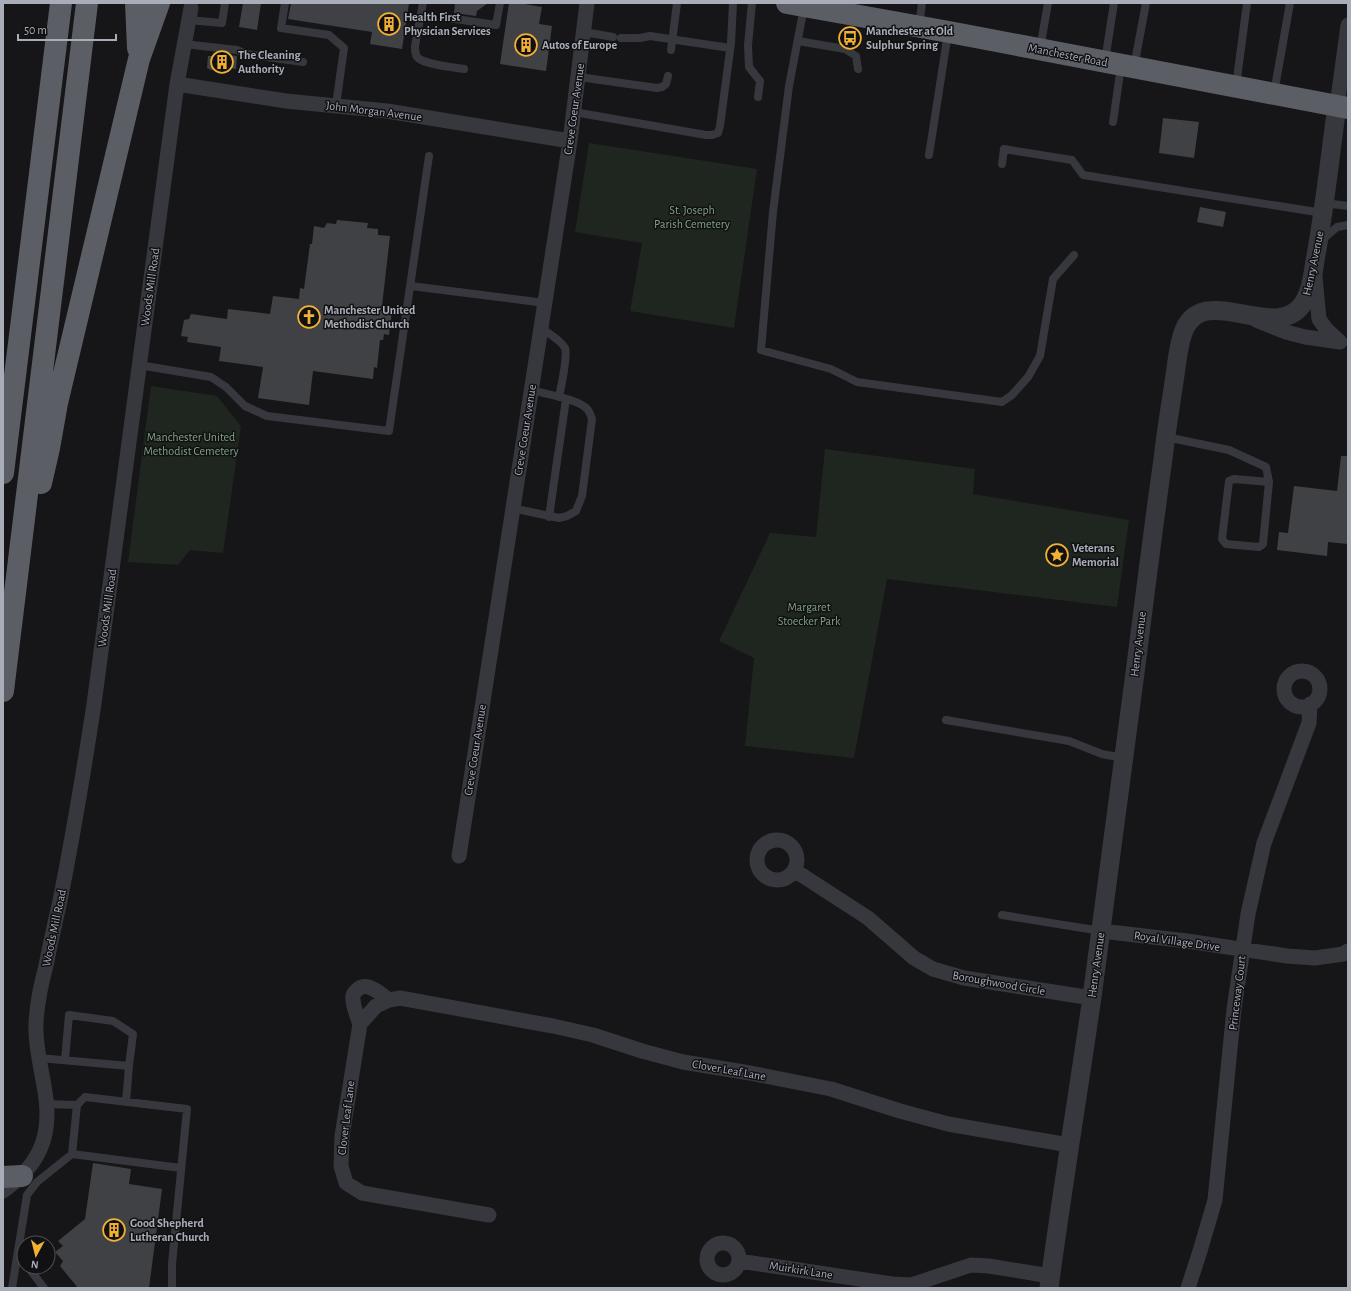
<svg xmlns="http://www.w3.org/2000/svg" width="1351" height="1291" font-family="'Alegreya Sans',sans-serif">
<rect width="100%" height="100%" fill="#161618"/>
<path fill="#1e261f" d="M589 143 757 169 734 328 630 311 642 243 575 232Z
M151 386 217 396 241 426 223 553 190 550 178 565 128 562Z
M825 449 975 469 973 494 1129 520 1117 607 887 579 854 758 745 746 754 658 719 641 770 533 816 537Z"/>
<path fill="#404145" d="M243 3H261L257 30 239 27Z
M291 3H409L402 49 370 44 372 32 288 19Z
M455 3H488L477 11 476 16 454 13Z
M509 3H519L542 7 539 24 552 26 546 71 500 64Z
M213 53 237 56 236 69 230 68 229 72 211 70 207 68 208 56H213Z
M1163 118 1199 122 1194 158 1159 153Z
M1200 207 1226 212 1223 227 1197 222Z
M337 220 368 223 367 228 378 229V235L390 236 382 306H386V311H392L389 335 384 334 383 340H380L377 368 374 367 373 379 313 371 309 405 258 398 263 367 219 361 221 347 187 342 188 337 181 336 184 320 189 319 191 314 227 319 228 309 270 314 273 296 299 299 300 288 304 289 310 244H312L314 226 324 228 327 223 336 224Z
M1341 456H1348V544L1328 542 1327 556 1277 550 1279 532 1288 533 1294 486 1337 491Z
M93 1163 131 1169 129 1184 162 1189 149 1288H78L60 1266 63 1261 55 1252 63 1246 58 1241 85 1219Z"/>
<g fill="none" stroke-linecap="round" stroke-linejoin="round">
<path stroke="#37383d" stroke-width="8" d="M285 3 281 28 329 35 344 48 336 105
M423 3 415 46C415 51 415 55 418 58 427 65 452 67 464 69
M752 3 748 45 749 67 760 81 758 97
M804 7 789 86 773 212 761 350 831 369 857 382 1002 402 1012 395 1028 377 1040 356 1053 279 1074 255
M449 18 496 25 500 3
M188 20 222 23 225 3
M919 26 922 3
M584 32 613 37
M621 38H640L650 36 730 48
M798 41 845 49 856 56 858 69
M184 44 237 50 246 54 303 62
M1040 49 1048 3
M671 50 677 3
M1105 61 1114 3
M1134 67 1146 3
M579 77 657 88 662 87 666 84 668 76
M1236 86 1247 3
M1274 93 1290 3
M574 112 706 135H712L718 133 720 126 731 43 733 3
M1113 122 1121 66
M929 155 948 33
M1002 164 1004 149 1072 160 1083 175 1323 213
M1324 203 1348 206
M1322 240 1337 227 1348 225
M411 286 545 303
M541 328C548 333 561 340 565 348 568 356 561 387 559 397
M139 365 211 377 226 387 245 406 267 416 389 431 429 156
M1166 437 1229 450 1266 467 1269 482 1263 544 1259 547 1226 544 1222 539 1229 481 1234 479 1269 482
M512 508 559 518 567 516 576 511 582 496 592 419C591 416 590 413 588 410 580 399 545 394 531 390
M549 517 566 399
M946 720 1069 741 1102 754 1123 758
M1002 915 1101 931
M39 1058 129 1066 126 1102
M65 1060 69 1015 113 1021 133 1034 129 1066
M46 1104 77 1105
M72 1154 77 1105 85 1097 187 1109 172 1264V1288
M28 1267 44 1288
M12 1288 27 1195 37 1182 72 1154 181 1168"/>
<path stroke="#37383d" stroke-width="15" d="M177 84 286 101 387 111 570 141
M1337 106 1348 25
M1315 277 1319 319 1326 329 1340 342
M1256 320 1286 332 1305 337 1340 342
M1284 689a18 18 0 1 1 36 0a18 18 0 1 1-36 0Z
M757 860a20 20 0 1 1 40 0a20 20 0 1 1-40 0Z
M459 856 570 141 587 3
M794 870 868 918 914 958 933 969 964 978 1092 998
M1101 931 1187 941 1287 956 1315 958 1343 954 1348 951
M360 1024C357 1016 353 1007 353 999 352 996 354 993 356 991 366 979 380 994 389 1000
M3 1191C23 1177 40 1158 45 1134 53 1097 34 1060 36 1023 37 1004 41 984 46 966 50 944 55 923 60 901 73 835 84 770 94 704L177 84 191 8
M489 1215 362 1193 346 1183 341 1166 342 1136 360 1024 376 1006 389 1000 400 998 553 1026 593 1035 642 1051 683 1062 750 1073 831 1089 900 1111 948 1124 1069 1145
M707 1259a16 16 0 1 1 32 0a16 16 0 1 1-32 0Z
M739 1261 892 1284 911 1285 971 1265 989 1266 1050 1276
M1188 1288 1200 1251 1215 1200 1234 1009 1248 914 1264 843 1309 723 1310 704"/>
<path stroke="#37383d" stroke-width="19" d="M1049 1288C1062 1191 1078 1094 1092 997 1107 889 1120 781 1135 673 1144 602 1153 530 1163 459 1166 431 1171 403 1175 375 1177 362 1178 349 1182 336 1199 277 1273 344 1302 305 1312 291 1313 271 1316 255 1325 206 1330 156 1337 106"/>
<path stroke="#5b5e65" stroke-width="22" d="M136 3 138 48
M787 3 949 32 1348 108
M3 473 61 3
M41 483 49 448 57 403 139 59 159 3
M3 691 87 3
M3 1177 22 1176"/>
</g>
<defs>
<g id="building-ring" transform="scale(1.15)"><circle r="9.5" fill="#111113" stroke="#f2b134" stroke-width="1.5"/><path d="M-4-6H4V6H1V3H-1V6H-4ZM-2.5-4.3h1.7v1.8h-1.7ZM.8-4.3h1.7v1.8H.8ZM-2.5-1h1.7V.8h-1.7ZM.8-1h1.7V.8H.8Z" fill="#f2b134"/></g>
<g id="bus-ring" transform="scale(1.15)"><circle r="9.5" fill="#111113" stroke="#f2b134" stroke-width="1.5"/><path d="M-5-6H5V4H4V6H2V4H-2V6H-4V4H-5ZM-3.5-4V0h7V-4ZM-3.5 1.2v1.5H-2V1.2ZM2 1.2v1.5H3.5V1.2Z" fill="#f2b134"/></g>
<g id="church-ring" transform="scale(1.15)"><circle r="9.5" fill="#111113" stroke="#f2b134" stroke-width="1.5"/><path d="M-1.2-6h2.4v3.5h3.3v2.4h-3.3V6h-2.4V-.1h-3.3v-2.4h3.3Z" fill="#f2b134"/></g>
<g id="sight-ring" transform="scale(1.15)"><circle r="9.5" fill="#111113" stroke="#f2b134" stroke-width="1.5"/><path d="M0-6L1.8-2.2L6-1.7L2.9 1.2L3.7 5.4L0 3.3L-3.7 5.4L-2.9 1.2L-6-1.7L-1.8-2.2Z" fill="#f2b134"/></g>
</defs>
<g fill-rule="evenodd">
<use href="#building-ring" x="389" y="24"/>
<use href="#bus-ring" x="850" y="38"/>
<use href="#building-ring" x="526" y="45"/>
<use href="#building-ring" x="222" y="62"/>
<use href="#church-ring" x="309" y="317"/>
<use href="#sight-ring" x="1057" y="555"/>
<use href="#building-ring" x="114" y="1230"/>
</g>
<g text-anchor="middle" stroke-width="3" stroke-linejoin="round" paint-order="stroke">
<g font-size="12" font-weight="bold" fill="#a8adb8" stroke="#111113" text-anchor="start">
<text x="404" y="21">Health First<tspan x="404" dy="14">Physician Services</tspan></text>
<text x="866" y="35">Manchester at Old<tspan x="866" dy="14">Sulphur Spring</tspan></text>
<text x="542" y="49">Autos of Europe</text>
<text x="238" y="59">The Cleaning<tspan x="238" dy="14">Authority</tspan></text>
<text x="324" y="314">Manchester United<tspan x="324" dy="14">Methodist Church</tspan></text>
<text x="1072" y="552">Veterans<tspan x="1072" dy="14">Memorial</tspan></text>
<text x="130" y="1227">Good Shepherd<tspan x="130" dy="14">Lutheran Church</tspan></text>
</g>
<g font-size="12" fill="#a8adb8" stroke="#111113">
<text transform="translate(1068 55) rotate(11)" y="4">Manchester Road</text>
<text transform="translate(574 109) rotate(-82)" y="4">Creve Coeur Avenue</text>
<text transform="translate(374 111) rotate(7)" y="4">John Morgan Avenue</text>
<text transform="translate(1313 263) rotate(-78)" y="4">Henry Avenue</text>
<text transform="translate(150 287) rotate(-82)" y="4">Woods Mill Road</text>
<text transform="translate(525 430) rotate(-81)" y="4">Creve Coeur Avenue</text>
<text transform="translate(107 608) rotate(-82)" y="4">Woods Mill Road</text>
<text transform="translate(1138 644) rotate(-83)" y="4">Henry Avenue</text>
<text transform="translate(475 750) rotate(-81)" y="4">Creve Coeur Avenue</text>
<text transform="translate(54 928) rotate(-78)" y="4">Woods Mill Road</text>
<text transform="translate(1177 941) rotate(8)" y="4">Royal Village Drive</text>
<text transform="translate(1096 965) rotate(-82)" y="4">Henry Avenue</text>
<text transform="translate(999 983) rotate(10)" y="4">Boroughwood Circle</text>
<text transform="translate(1237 993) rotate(-83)" y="4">Princeway Court</text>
<text transform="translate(729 1070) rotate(10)" y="4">Clover Leaf Lane</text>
<text transform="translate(346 1118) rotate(-83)" y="4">Clover Leaf Lane</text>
<text transform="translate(801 1270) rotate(9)" y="4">Muirkirk Lane</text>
</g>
<g font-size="12" fill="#7fa381" stroke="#111113">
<text x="692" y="214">St. Joseph<tspan x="692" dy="14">Parish Cemetery</tspan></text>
<text x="191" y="441">Manchester United<tspan x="191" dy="14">Methodist Cemetery</tspan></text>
<text x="809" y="611">Margaret<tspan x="809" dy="14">Stoecker Park</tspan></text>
</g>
</g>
<rect width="1351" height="1291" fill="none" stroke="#a8adb8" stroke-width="8"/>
<g transform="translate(36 1255) rotate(187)"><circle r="19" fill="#111113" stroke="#4d4f55"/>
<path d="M0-3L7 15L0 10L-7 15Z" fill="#f2b134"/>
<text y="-6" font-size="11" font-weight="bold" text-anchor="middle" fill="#a8adb8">N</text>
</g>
<path d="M18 34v6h98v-6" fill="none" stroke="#a8adb8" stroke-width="2"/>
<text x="24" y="34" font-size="12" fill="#a8adb8" stroke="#111113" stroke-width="3" paint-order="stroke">50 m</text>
</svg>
